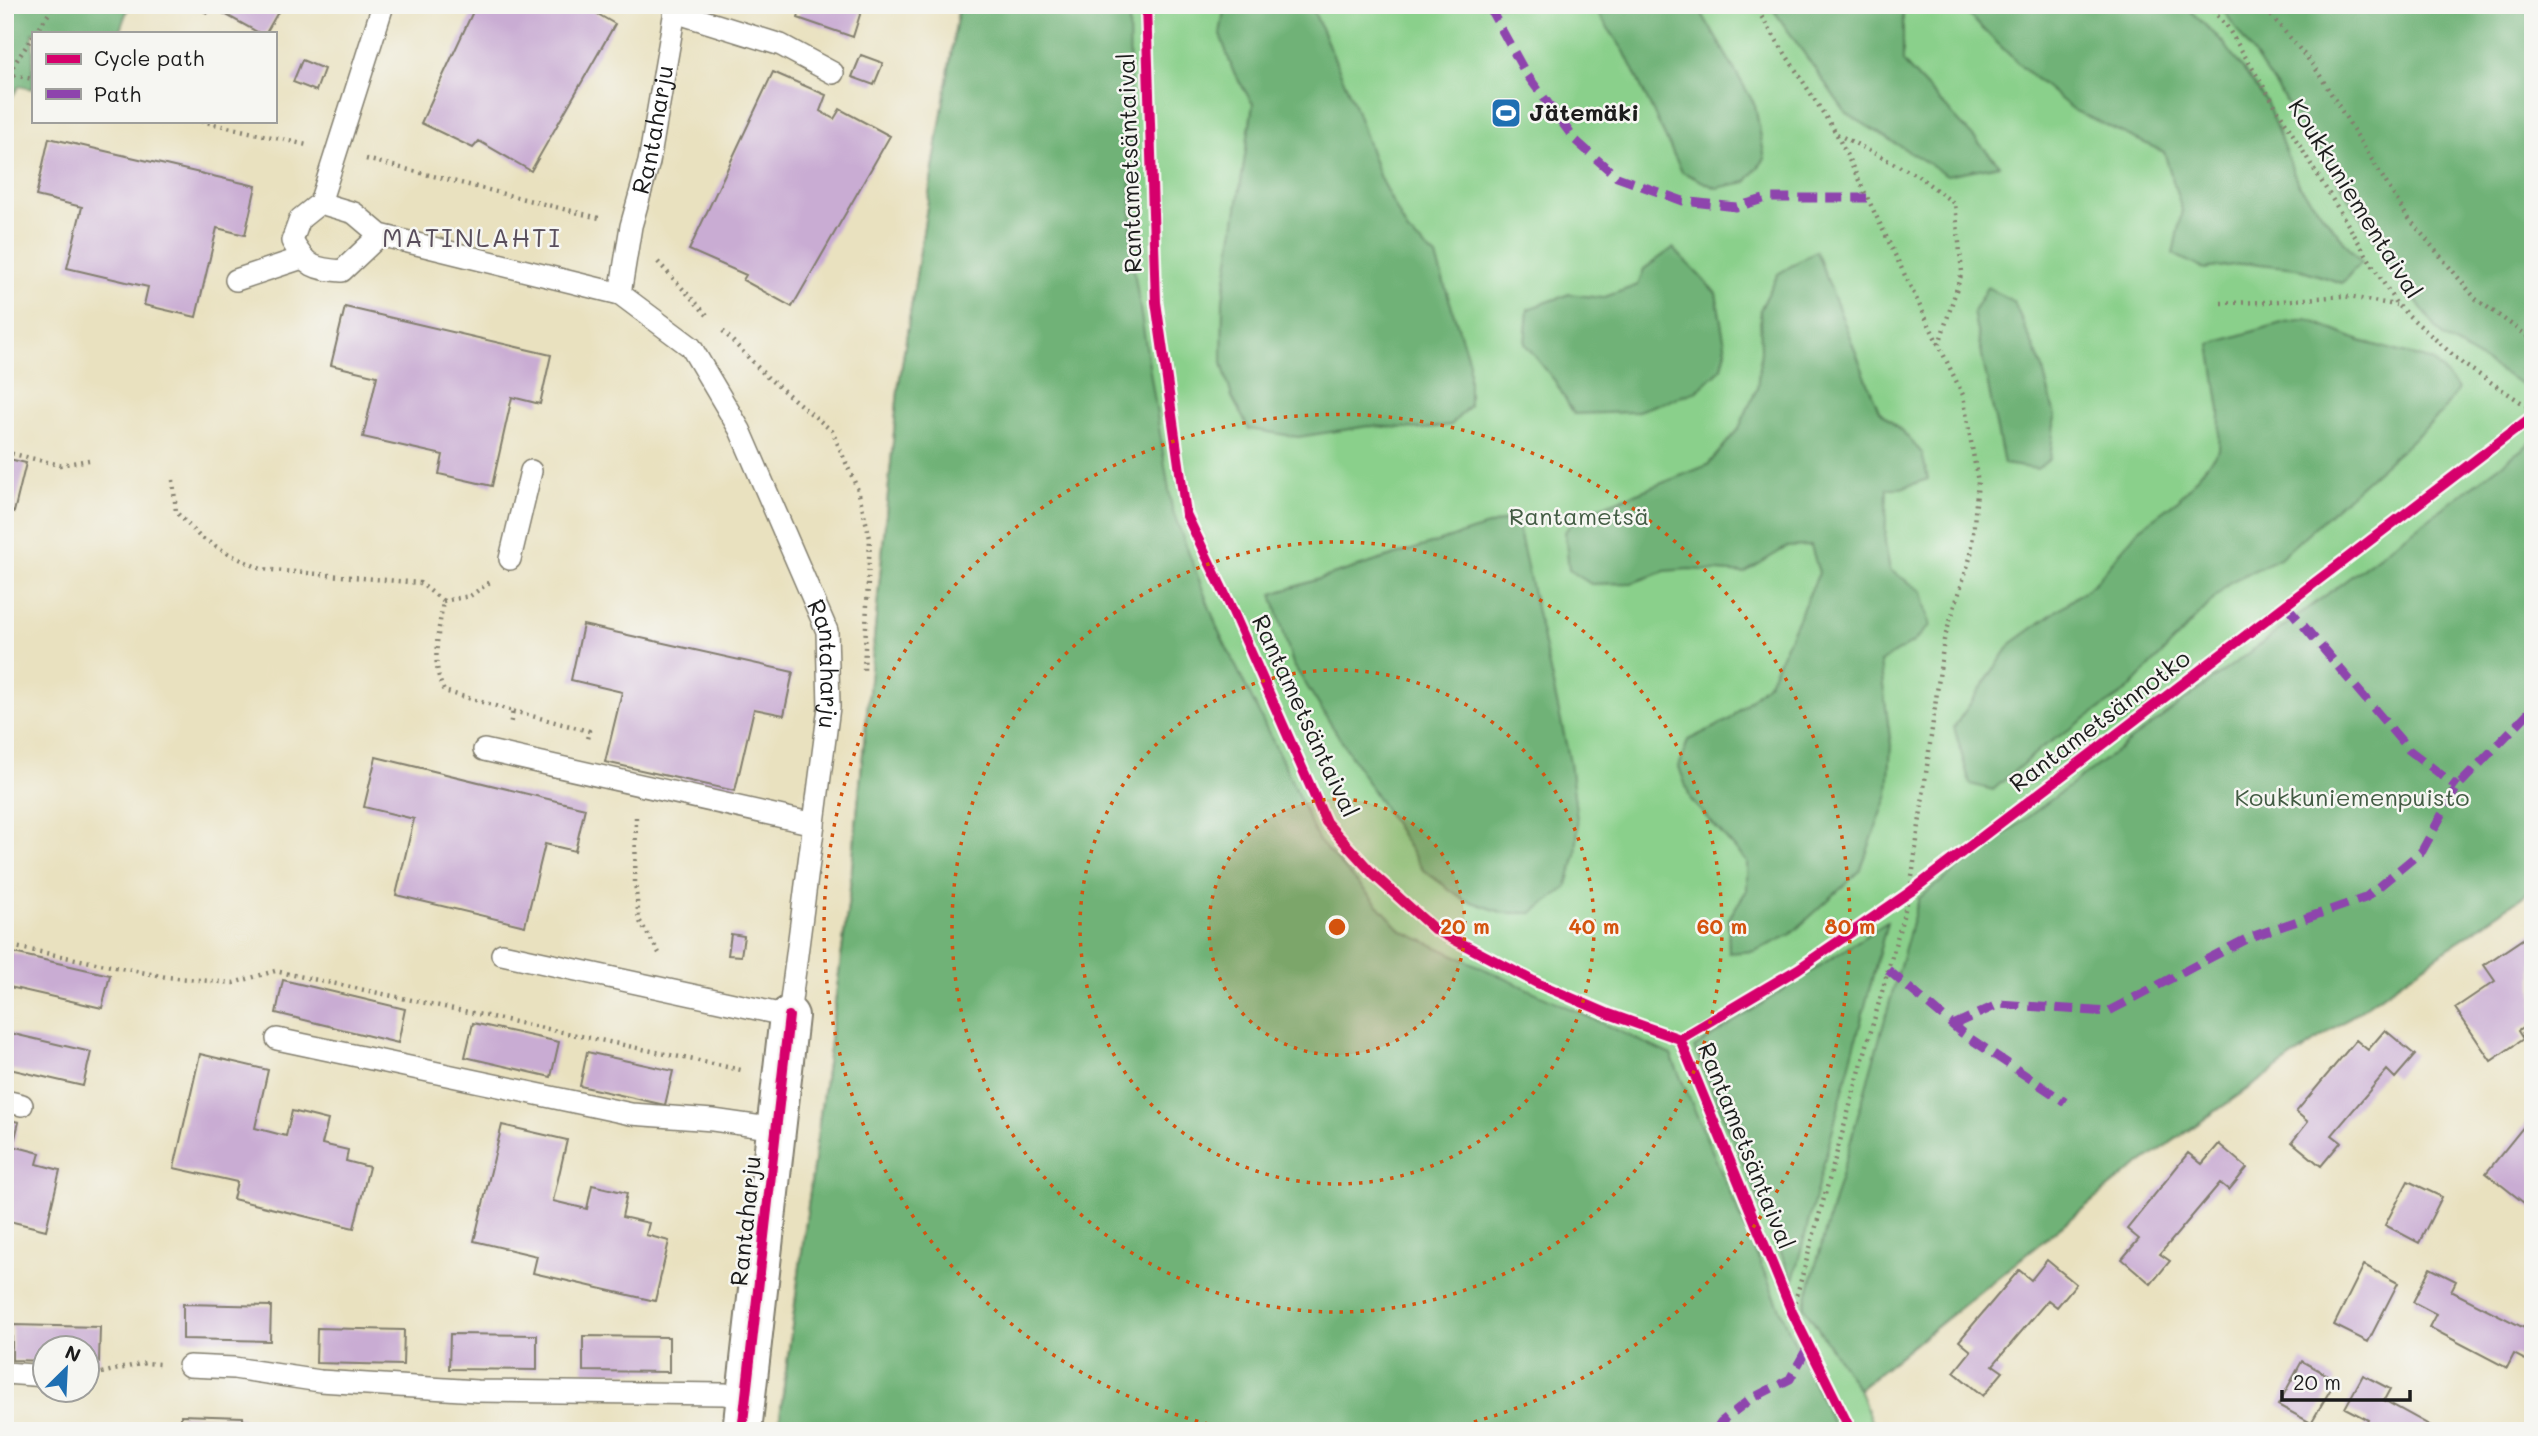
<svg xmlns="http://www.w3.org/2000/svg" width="2538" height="1436" font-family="Mali,sans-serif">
<rect width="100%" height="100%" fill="#f6f6f2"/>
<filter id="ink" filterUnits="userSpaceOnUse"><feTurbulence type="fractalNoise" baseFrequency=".0143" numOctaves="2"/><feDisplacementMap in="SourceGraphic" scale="14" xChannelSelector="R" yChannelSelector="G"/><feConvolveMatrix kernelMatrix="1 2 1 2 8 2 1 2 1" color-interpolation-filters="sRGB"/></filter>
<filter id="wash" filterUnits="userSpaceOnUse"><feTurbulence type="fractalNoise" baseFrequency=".00686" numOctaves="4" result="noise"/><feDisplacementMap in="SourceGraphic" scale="28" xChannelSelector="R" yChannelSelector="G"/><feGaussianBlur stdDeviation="1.57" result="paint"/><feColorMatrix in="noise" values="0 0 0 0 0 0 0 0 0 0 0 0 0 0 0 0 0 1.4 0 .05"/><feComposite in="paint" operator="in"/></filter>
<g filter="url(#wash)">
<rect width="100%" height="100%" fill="#e9e1bf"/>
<path fill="#8ad08b" stroke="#537654" stroke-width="2" d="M959 5H2533V889L2126 1174 1859 1389 1875 1431H1517L1484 1424 1482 1431H778L849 898 898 390Z"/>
<path fill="#6fb277" stroke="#46674a" stroke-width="2" d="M5 5H129L119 33H33V89L19 86 5 108Z
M959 5H1129L1132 258 1172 509 1219 632 1284 764 1318 840 1402 931 1671 1055 1793 1339 1836 1431H1517L1484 1424 1482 1431H778L849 898 898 390Z
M1225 5H1311L1353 101 1380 178 1408 232 1436 257 1469 362V406L1451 425 1423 429 1369 426 1298 437 1249 429 1232 397 1222 363 1223 299 1253 104 1233 71 1220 34Z
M1592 5H1697L1755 105 1765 159 1746 182 1716 188 1682 172 1624 51Z
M1770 5H1914L1903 11V62L2000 165 1947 175 1846 113Z
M1958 5H2184L2223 42 2266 101 2298 184 2361 262 2342 283 2296 268 2250 263 2203 269 2173 254 2182 210 2164 152 2075 111 2025 70Z
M2220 5H2533V391L2443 337 2395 272 2320 151Z
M1673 248 1716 293 1726 350 1722 368 1697 391 1635 412 1574 414 1555 381 1525 344 1528 309 1569 294 1602 298 1638 285 1644 269Z
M1816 251 1879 411 1904 433 1922 453 1928 479 1901 488H1887L1885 543 1890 570 1922 591 1930 626 1912 643 1880 662 1891 745 1888 795 1860 871 1790 935 1755 951 1729 953 1728 919 1747 890V862L1691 800 1679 767 1688 740 1729 720 1769 682 1819 573 1811 546 1787 547 1744 573 1689 569 1665 571 1632 583 1591 584 1569 570 1565 532 1578 513 1614 502 1708 465 1739 428 1757 388 1761 350 1760 310 1778 274Z
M1987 287 2014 302 2042 366 2055 416 2050 459 2037 469 2004 464 1973 312Z
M2307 319 2360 341 2433 361 2458 389 2441 414 2280 558 2230 582 2127 691 2040 749 1993 790 1970 784 1954 727 2012 643 2095 583 2138 530 2179 499 2219 450 2220 411 2210 344 2285 322Z
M2533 441V889L2126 1174 1858 1389 1804 1307 1919 898Z
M1516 517 1570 762 1578 828 1576 855 1566 888 1532 913H1504L1463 899 1423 870 1293 664 1272 594Z
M1887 922 1793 1281 1694 1048Z"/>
<g id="blocks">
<path fill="#c9acd3" d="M191 5H282L266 33H259L212 7 207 13Z
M476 5H546L555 10 558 5H582L615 24 531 171 479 141 473 148 421 123Z
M801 5H863L853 37 798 18Z
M861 55 883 63 874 85 852 77Z
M302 60 324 69 316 91 293 82Z
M773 72 826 95 820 111 834 119 840 109 890 136 792 307 743 280 746 275 689 250Z
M49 138 256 186 245 235 217 228 196 317 144 305 148 287 67 268 82 207 36 196Z
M345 307 551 355 540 404 512 397 492 486 439 474 443 455 363 437 377 376 331 365Z
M5 458 26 463 14 512 5 510Z
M583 625 793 672 784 715 754 709 735 791 605 762 622 692 571 680Z
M376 757 585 808 575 851 545 844 525 926 396 895 414 819 364 807Z
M2533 932V1021L2518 1031 2523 1039 2491 1061 2455 1008 2495 981 2484 965Z
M731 934 744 936 741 956 728 955Z
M5 951 110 975 102 1008 5 986Z
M283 980 405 1009 398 1043 276 1013Z
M473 1023 559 1042 551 1077 465 1057Z
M2385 1030 2415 1055 2395 1078 2387 1070 2332 1135 2341 1142 2321 1166 2292 1142 2308 1122 2296 1112 2356 1040 2368 1050Z
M5 1032 91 1052 83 1086 5 1068Z
M587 1052 673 1071 665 1105 580 1086Z
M200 1054 268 1070 255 1128 286 1136 292 1111 328 1120 322 1144 348 1150 346 1161 369 1167 354 1228 233 1199 237 1182 174 1168Z
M2533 1115V1210L2486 1173Z
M5 1119 19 1122 13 1146 40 1153 37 1164 60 1170 46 1230 5 1220Z
M502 1125 567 1140 553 1201 587 1209 592 1185 627 1193 622 1217 649 1223 646 1235 669 1241 655 1301 533 1273 537 1256 474 1241Z
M2219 1144 2247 1168 2229 1190 2220 1183 2160 1254 2170 1261 2151 1284 2122 1259 2139 1239 2127 1229 2188 1153 2202 1164Z
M2408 1181 2442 1197 2419 1243 2385 1225Z
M2047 1260 2076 1284 2057 1307 2048 1300 1993 1365 2003 1372 1983 1396 1954 1372 1971 1351 1959 1341 2019 1270 2031 1280Z
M2364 1265 2398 1283 2368 1342 2334 1325Z
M2430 1268 2456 1281 2451 1291 2524 1328 2531 1314 2533 1316V1364L2514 1354 2507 1368 2429 1327 2436 1314 2413 1302Z
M183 1304 271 1306 270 1341 183 1339Z
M12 1325 100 1327 99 1362 88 1361V1348H46V1361L12 1360Z
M317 1328 404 1330 403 1365 316 1363Z
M450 1334 537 1335V1370L449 1369Z
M583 1336 669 1337V1372L583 1371Z
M2302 1361 2336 1380 2311 1423 2278 1405Z
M2363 1375 2390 1389 2384 1400 2440 1431H2362L2368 1420 2345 1408Z
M181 1415 243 1417 244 1431H181Z"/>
</g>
</g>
<g filter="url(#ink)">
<use href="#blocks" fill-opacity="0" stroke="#827e6e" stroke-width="2"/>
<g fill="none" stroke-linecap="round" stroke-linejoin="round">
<g stroke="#827e6e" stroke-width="24">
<g id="lane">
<path d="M675 12 781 45 833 73"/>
<path d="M320 203 383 5"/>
<path id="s1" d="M380 235 342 271C314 269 307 267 292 241L300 219 320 203 354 213 380 235 620 294 691 347 740 430 827 631 829 707 789 1016 502 954"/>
<path d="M236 280 302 258"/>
<path id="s2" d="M620 294 631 226 649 162 676 5"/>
<path d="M510 559 531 471"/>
<path d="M484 750 814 824"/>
<path d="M277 1039 631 1114 713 1120 777 1129"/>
<path d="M5 1101 22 1105"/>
<path d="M189 1366 234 1368 320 1381 477 1391 724 1394 747 1397"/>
<path d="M5 1373 46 1376"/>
</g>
</g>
<g stroke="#827e6e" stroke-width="42">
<path id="street" d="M742 1431 789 1016"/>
</g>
<path stroke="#827e6e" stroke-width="4.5" stroke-dasharray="2 5" stroke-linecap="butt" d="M1754 5 1836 133 1963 395 1978 482 1971 555 1944 640 1910 892 1792 1312
M2208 5 2226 25 2397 305 2463 364 2533 410
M2262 5 2314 66 2406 215 2476 299 2533 340
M35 33 55 5
M7 74 33 79
M5 78 33 36
M201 121 307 145
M1837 134 1918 176 1955 204 1962 272 1939 344
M366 159 599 218
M658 262 707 315
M2221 303 2268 302 2343 296 2396 305
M723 331 767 377 832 431 858 490 870 538 864 670
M5 452 60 465 89 460
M173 480 176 512 200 537 229 554 261 569 420 583 443 601C439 633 430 661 444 691L513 711 510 725
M443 601 470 596 490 582
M513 711 589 731 587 739
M636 817 635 882 639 920 659 953
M5 945 166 977 233 983 275 971 741 1070
M88 1376 145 1363 159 1364"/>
<use href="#lane" stroke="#fff" stroke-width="21"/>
<use href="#street" stroke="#fff" stroke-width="38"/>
<path stroke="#8e44ad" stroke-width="9" stroke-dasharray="18 9" stroke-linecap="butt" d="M1488 5 1525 72 1575 140 1617 177 1683 201 1736 207 1767 198H1867
M2286 605 2409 750 2457 787
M1888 970 1962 1033 2065 1102
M1953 1025 1999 1004 2107 1012 2248 938 2365 898 2422 851 2457 787 2533 708
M1715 1431 1721 1422 1749 1400 1790 1379 1809 1345"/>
<g stroke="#f6f6f2" stroke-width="15">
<path id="cycleway" d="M1146 5 1156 302 1186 514 1230 605 1326 822 1374 875 1434 929 1537 983 1609 1014 1680 1039 1792 1312 1851 1431
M1680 1039 1798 969 1910 892 2533 416
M742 1431 789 1016"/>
</g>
<use href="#cycleway" stroke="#d6006c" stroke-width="10"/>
</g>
</g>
<circle cx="1337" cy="927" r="128" fill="#d4530e" fill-opacity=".12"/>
<g fill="none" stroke="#d4530e" stroke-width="3.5" stroke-dasharray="3.5 7">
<circle cx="1337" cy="927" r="128"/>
<circle cx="1337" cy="927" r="257"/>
<circle cx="1337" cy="927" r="385"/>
<path d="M1239 1431A513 513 0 1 1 1435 1431"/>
</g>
<defs>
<g id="stadium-square" transform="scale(1.575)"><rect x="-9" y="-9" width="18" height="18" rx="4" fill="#1f6fb2" stroke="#f6f6f2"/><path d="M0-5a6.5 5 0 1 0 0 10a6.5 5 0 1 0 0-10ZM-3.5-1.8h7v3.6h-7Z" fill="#fff"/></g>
</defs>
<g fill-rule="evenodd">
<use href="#stadium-square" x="1506" y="113"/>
</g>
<g text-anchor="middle" stroke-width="5" stroke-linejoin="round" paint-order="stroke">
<g font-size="24" font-weight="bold" fill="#1c1c1c" stroke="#f6f6f2" text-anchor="start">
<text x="1529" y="121">Jätemäki</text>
</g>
<g font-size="24" fill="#1c1c1c" stroke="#f6f6f2">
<text dy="8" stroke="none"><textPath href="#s2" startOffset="168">Rantaharju</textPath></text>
<text transform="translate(1130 163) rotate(-92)" y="8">Rantametsäntaival</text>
<text transform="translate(2355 199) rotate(58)" y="8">Koukkuniementaival</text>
<text dy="8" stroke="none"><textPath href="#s1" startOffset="917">Rantaharju</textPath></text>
<text transform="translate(1305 716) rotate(65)" y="8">Rantametsäntaival</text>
<text transform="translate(2100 721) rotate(-37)" y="8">Rantametsännotko</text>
<text transform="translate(1746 1146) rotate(68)" y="8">Rantametsäntaival</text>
<text transform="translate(746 1221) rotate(-84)" y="8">Rantaharju</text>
</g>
<g font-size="24" fill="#425b43" stroke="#f6f6f2">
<text x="1579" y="525">Rantametsä</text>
<text x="2352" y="806">Koukkuniemenpuisto</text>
</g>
<g font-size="26" letter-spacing="2" fill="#594e5c" stroke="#f6f6f2">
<text x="472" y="247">MATINLAHTI</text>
</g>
</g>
<circle cx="1337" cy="927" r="10" fill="#d4530e" stroke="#f6f6f2" stroke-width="3.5"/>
<g font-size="21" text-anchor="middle" font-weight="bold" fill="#d4530e" stroke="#f6f6f2" stroke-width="5" stroke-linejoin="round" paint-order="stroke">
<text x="1465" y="934">20 m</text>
<text x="1594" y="934">40 m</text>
<text x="1722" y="934">60 m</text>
<text x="1850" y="934">80 m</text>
</g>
<rect width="2538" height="1436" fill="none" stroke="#f6f6f2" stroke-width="28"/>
<rect x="32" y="32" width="245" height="91" fill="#f6f6f2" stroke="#9f9f9c" stroke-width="2"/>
<rect x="46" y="54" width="35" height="10" fill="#d6006c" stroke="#9f9f9c" stroke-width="2"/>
<text x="94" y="66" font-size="21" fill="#1c1c1c">Cycle path</text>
<rect x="46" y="89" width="35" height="10" fill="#8e44ad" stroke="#9f9f9c" stroke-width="2"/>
<text x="94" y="102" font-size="21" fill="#1c1c1c">Path</text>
<g transform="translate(66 1369) rotate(24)"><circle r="33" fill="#f6f6f2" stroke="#9f9f9c" stroke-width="2"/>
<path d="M0-5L12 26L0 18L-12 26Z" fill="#1f6fb2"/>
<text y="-10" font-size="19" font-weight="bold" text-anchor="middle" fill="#1c1c1c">N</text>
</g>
<path d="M2282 1390v10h128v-10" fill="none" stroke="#1c1c1c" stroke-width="3.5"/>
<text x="2293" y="1390" font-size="21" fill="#1c1c1c" stroke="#f6f6f2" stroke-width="5" paint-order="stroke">20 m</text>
</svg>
